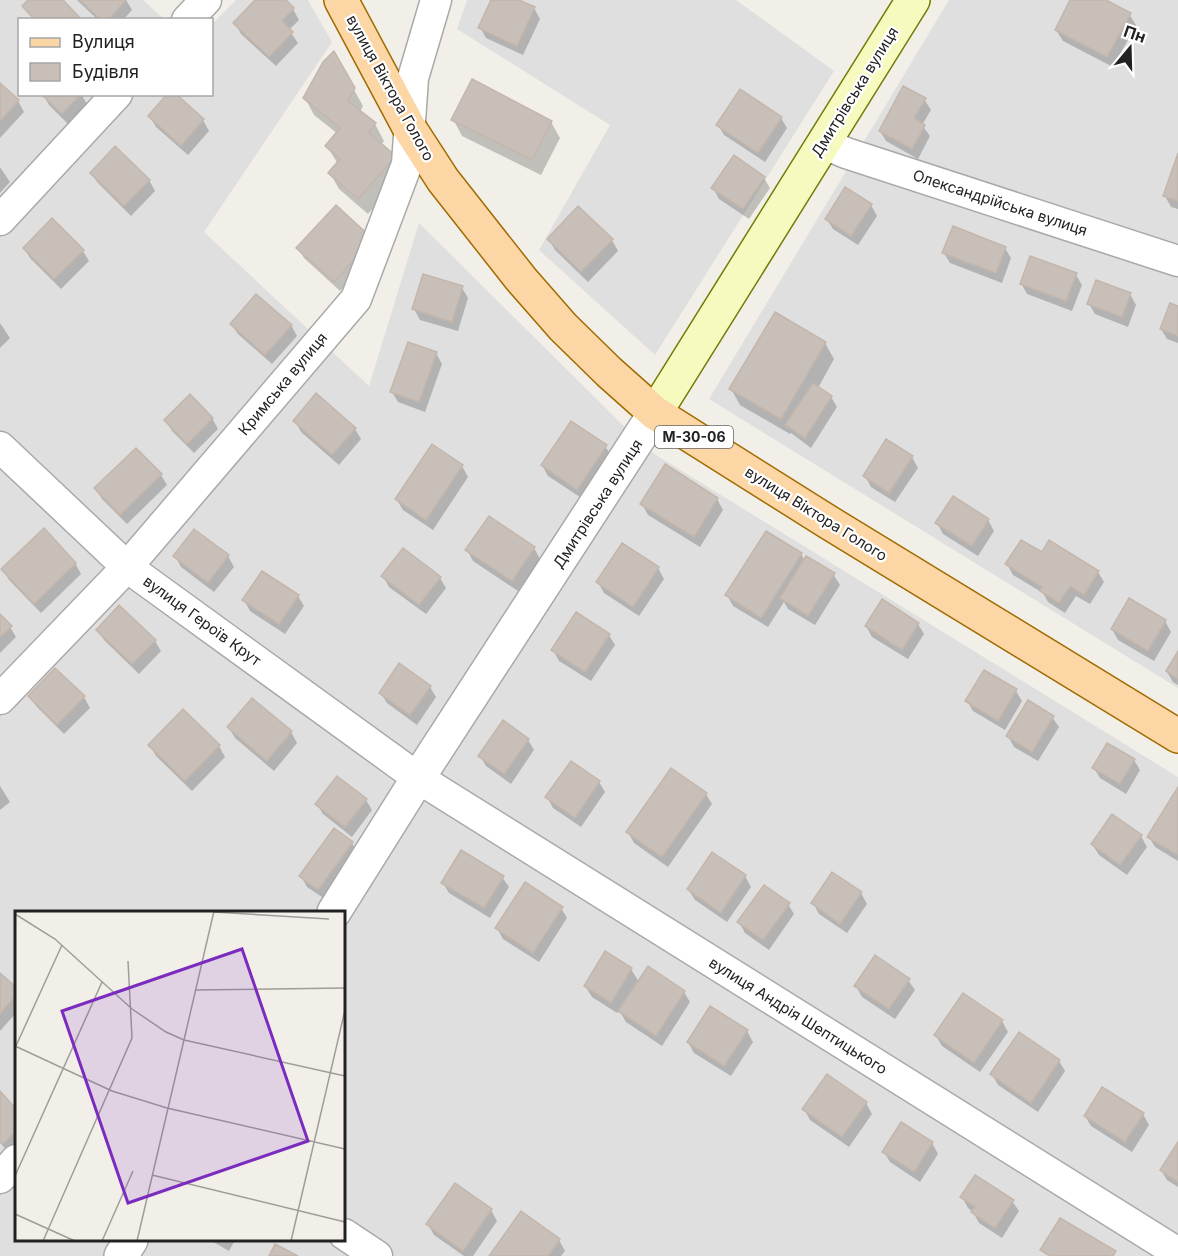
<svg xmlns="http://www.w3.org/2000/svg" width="1178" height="1256" font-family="Inter,sans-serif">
<rect width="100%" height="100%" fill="#f2efe9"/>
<path fill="#e0dfdf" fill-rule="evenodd" d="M0 0H143L164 19 20 20V94H212V24L236 0H308L332 42 204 232 369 386 419 223 648 450 1178 777V1256H0ZM16 912H344V1240H16Z
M467 0H736L834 71 655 355 539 250 610 125 457 29Z
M949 0H1178V688L709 399Z"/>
<path fill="#0003" d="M77 0H126L132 10 123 20H98Z
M257 0H284L293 9 299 20 289 30 298 43 276 66 241 34 235 23Z
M493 0H516L534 8 540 19 523 55 486 38 480 27Z
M1072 0H1102L1129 14 1136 25 1113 67 1063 41 1056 30Z
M334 54 363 106 360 112 375 124 384 141 381 145 404 173 368 214 339 189 330 173 338 164 327 146 338 134 314 115 305 98Z
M0 85 18 101 24 112 0 138Z
M43 94H81L87 104 68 124 49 105Z
M173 94 203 120 209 131 188 155 156 127 150 117Z
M924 99 931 110 922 125 930 136 918 159 886 141 880 131Z
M781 118 787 128 765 162 724 135 718 125Z
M453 119 551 122 560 138 541 175 462 136Z
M1178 158V209L1171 207 1165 196Z
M0 167 10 182 0 193Z
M91 173 149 180 155 191 131 216 98 183Z
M764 178 770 188 749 219 719 199 713 188Z
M871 205 877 216 858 245 833 229 827 219Z
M549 239 612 240 618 251 588 282 555 250Z
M24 248 83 251 89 261 61 289 30 258Z
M298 248 378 251 340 291 304 258Z
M1005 248 1011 258 1002 283 950 263 944 253Z
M1076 275 1082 285 1072 311 1027 294 1021 283Z
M462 288 468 298 458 331 420 320 414 309Z
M1130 294 1136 305 1128 327 1095 314 1089 304Z
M1178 307V343L1167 339 1161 329Z
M0 323 10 338 0 348Z
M231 324 291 325 297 336 272 364 238 334Z
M825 343 834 359 818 388 831 397 837 407 811 448 791 433 790 434 740 405 731 389Z
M436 353 442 364 425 412 398 402 392 392Z
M212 418 218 429 194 453 172 431 166 420Z
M295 421 355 429 361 439 339 465 301 432Z
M605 446 612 457 583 499 548 476 542 465Z
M912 457 918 468 895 502 871 487 865 476Z
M462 466 468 477 433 530 403 510 397 500Z
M665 467 717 499 723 510 700 547 648 515 642 504Z
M161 475 167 485 127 524 102 499 96 489Z
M988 520 994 531 978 556 943 534 937 523Z
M534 548 540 559 518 591 473 561 467 550Z
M801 554 805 561 833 574 840 585 815 625 788 609 784 602 768 627 733 606 727 595Z
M1042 555 1098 572 1104 582 1090 604 1076 596 1065 613 1048 602 1043 593 1013 575 1007 564Z
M175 556H228L234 567 214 592 181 567Z
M75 563 81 574 41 613 9 580 3 569Z
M658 568 664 579 639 616 604 593 598 582Z
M383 576 440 578 446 588 426 614 389 587Z
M298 596 304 606 285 634 250 611 244 600Z
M0 616 10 627 16 637 0 653Z
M1165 621 1171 632 1154 661 1118 640 1112 629Z
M918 624 924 634 908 659 872 637 866 626Z
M98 630 155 641 161 651 139 674 104 640Z
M609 635 615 645 591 681 559 661 553 650Z
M1178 654V685L1173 682 1167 672Z
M430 687 436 697 417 725 387 703 381 693Z
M1016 691 1022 701 1005 730 973 711 967 701Z
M30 696 84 697 90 708 64 734 36 706Z
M253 700 291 732 297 743 274 771 235 738 229 728Z
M183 711 219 746 225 757 192 791 156 756 150 745Z
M1052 717 1059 727 1038 761 1014 747 1008 736Z
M528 740 534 750 511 784 486 766 480 756Z
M1134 760 1140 770 1126 794 1100 778 1094 768Z
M599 782 605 792 581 827 553 808 547 797Z
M0 786 10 802 0 810Z
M1178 789V861L1155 847 1149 837Z
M706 794 712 804 668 867 634 843 628 832Z
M366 800 372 810 352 837 323 814 317 804Z
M334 830 352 843 358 854 325 899 307 887 301 876Z
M1141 836 1147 847 1127 875 1099 855 1092 844Z
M713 854 745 876 751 887 727 922 695 900 688 889Z
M502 877 509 887 490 918 449 893 443 883Z
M861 893 867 904 847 933 819 914 813 903Z
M788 904 794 914 769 950 745 933 739 922Z
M561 908 567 918 539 962 503 939 497 928Z
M631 969 639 982 684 992 690 1002 662 1046 626 1022 619 1010 617 1013 592 997 585 986Z
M0 975 16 989V1013L0 1031Z
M908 980 915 990 895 1019 862 997 856 986Z
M964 995 1002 1021 1008 1032 980 1072 942 1046 936 1036Z
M747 1031 753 1042 731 1076 694 1053 688 1042Z
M1059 1061 1065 1071 1038 1112 998 1085 992 1074Z
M0 1093 16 1111V1147L10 1153 0 1143Z
M866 1103 872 1114 849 1147 810 1120 804 1109Z
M1143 1114 1149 1125 1132 1152 1091 1126 1085 1116Z
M902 1124 932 1143 938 1154 920 1182 890 1162 884 1152Z
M1178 1145V1187L1167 1180 1161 1170Z
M455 1185 491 1210 497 1221 473 1256H464L434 1235 428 1224Z
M962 1197 1012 1201 1019 1211 1002 1238 979 1223 973 1212 968 1208Z
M210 1240H235L229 1251Z
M559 1240 565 1251 561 1256H491Z"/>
<path fill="#c7bfb8" stroke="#c4b6ab" stroke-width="1.5" d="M28 0H63L82 20H35L22 6Z
M80 0H126L108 20H101Z
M255 0H286L294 8 282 21 293 32 269 57 233 23Z
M491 0H519L535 7 517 46 478 28Z
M1070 0H1106L1131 13 1107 57 1055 30Z
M334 51 355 88 348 101 376 123 369 133 396 156 358 199 328 173 340 159 325 146 340 128 303 98 323 62Z
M472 79 552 121 532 160 451 120Z
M0 83 19 100 0 121Z
M903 86 926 98 914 118 925 125 912 149 879 131Z
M740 89 782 117 758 153 716 125Z
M41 94H81L62 114Z
M167 94H176L204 119 181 146 148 116Z
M115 146 150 180 124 206 90 173Z
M1178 153V201L1163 196Z
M734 155 765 177 743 209 711 188Z
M845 187 872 204 851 236 825 219Z
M336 205 373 239 334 282 296 248Z
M578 206 613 239 581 272 547 239Z
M52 218 84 250 54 279 23 248Z
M953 226 1006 247 996 273 942 253Z
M1030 256 1077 273 1066 301 1020 284Z
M423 274 463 286 452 322 412 309Z
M1096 280 1131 293 1122 317 1087 304Z
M256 294 292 325 265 355 230 324Z
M1170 303 1178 306V336L1160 329Z
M775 312 826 342 781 419 729 389Z
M408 342 437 352 419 402 390 392Z
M813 383 832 396 805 438 785 425Z
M316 393 356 428 332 455 293 421Z
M190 394 213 418 187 444 164 420Z
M571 421 607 445 577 490 541 465Z
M886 439 913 456 889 493 863 476Z
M432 444 463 465 426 520 395 499Z
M136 448 162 474 120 515 94 488Z
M665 464 718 498 694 537 640 504Z
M953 496 989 519 972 546 935 523Z
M489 516 535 547 512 581 465 550Z
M44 528 76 563 34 604 1 569Z
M194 529 229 555 208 583 173 556Z
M766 531 802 553 761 618 725 595Z
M1021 540 1042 552 1049 540 1099 571 1084 595 1070 586 1059 603 1040 591 1042 587 1005 564Z
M622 543 659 567 633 607 596 582Z
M403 548 441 577 419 605 381 576Z
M806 556 835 573 808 616 780 598Z
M262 571 299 595 279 624 242 600Z
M1129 598 1166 620 1148 651 1111 629Z
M882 599 919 623 902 650 865 626Z
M119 605 156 640 132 664 96 630Z
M576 612 610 634 585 672 551 650Z
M0 614 12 626 0 637Z
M1178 651V679L1166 671Z
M399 663 431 686 410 715 379 693Z
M55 668 85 696 57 725 28 696Z
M984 670 1017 689 998 721 965 701Z
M252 698 292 731 267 761 227 727Z
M1028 700 1054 716 1032 752 1006 736Z
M183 709 220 745 185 781 148 745Z
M503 720 529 739 504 774 478 756Z
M1107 743 1135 759 1120 784 1092 768Z
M571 761 600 781 575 818 545 797Z
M671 768 707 793 662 857 626 832Z
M337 776 367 799 345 827 315 804Z
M1178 787V855L1147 837Z
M1112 814 1142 835 1120 865 1091 844Z
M334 828 353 842 318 890 299 876Z
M461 850 504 876 484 908 441 883Z
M712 852 746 875 721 913 687 889Z
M832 872 862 892 840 924 811 903Z
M525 882 563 907 533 953 495 928Z
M764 885 790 903 763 940 737 922Z
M605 951 632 968 611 1003 584 986Z
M875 955 910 979 889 1009 854 986Z
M648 966 685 991 656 1036 618 1011Z
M0 973 16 987V995L0 1014Z
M963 993 1003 1020 974 1063 934 1035Z
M710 1006 748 1030 724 1066 687 1042Z
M1019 1032 1060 1060 1031 1103 990 1074Z
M827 1074 867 1102 842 1137 802 1109Z
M1102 1087 1144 1113 1125 1142 1084 1116Z
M0 1091 16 1109V1131L3 1144 0 1141Z
M901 1122 933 1142 914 1172 882 1152Z
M1178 1142V1182L1160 1170Z
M975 1175 1014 1200 995 1228 971 1212 975 1207 960 1197Z
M455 1183 492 1209 463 1251 426 1224Z
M521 1211 560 1239 548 1256H489Z
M1060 1218 1116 1251 1113 1256H1050L1040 1250Z
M275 1244 298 1256H269Z"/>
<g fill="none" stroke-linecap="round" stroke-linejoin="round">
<g stroke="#a9a9a9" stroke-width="33">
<path id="minor" d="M187 20 206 0
M823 143 846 153 1178 261
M0 220 117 94
M0 447 127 567 418 778 1178 1253
M0 699 127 567 356 299 407 164 413 78 436 0
M0 1178 16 1160
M344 1234 377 1256"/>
</g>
<g stroke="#a9a9a9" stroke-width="36">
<path id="tertiary" d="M334 912 418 778 655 413
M121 1256 131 1240"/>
</g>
<g stroke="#707d05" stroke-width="36">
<path id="secondary" d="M655 413 913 0"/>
</g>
<g stroke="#a06b00" stroke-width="36">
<path id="primary" d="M341 0 410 129 443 180 521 279 563 327 609 372 655 413 828 522 1178 736"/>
</g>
<use href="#minor" stroke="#fff" stroke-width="30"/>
<use href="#tertiary" stroke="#fff" stroke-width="33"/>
<use href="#secondary" stroke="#f7fabf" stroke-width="33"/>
<use href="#primary" stroke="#fcd6a4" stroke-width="33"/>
</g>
<g text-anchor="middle" stroke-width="4.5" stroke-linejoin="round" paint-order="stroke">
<rect fill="#fff" stroke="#646464" stroke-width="1.5" x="655" y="426" width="78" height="22" rx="4.5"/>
<g font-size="14" font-weight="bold" fill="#222">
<text x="694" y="442">М-30-06</text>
</g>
<g font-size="15" fill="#222" stroke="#fff">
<text transform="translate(390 88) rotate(61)" y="5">вулиця Віктора Голого</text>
<text transform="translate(855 92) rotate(-58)" y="5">Дмитрівська вулиця</text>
<text transform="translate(1000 203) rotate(18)" y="5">Олександрійська вулиця</text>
<text transform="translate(283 384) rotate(-50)" y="5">Кримська вулиця</text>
<text transform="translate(598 504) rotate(-57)" y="5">Дмитрівська вулиця</text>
<text transform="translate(816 514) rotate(32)" y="5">вулиця Віктора Голого</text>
<text transform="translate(202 621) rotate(36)" y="5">вулиця Героїв Крут</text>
<text transform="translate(798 1016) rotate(32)" y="5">вулиця Андрія Шептицького</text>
</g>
</g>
<g transform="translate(15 911)">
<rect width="330" height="330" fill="#f2efe9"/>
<path fill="none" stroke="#9f9d99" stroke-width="1.5" d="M199 1 314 8M0 3 40 28 117 98 151 121 169 129 330 165M181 79 330 77M169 129 199 0M0 135 97 180 152 197 330 238M0 137 47 34M137 264 330 311M0 265 87 71M0 303 60 330M28 330 117 127 113 50M87 330 118 260M122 330 169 129M276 330 330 99"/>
<path fill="#7b2cbf" fill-opacity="0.15" stroke="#7b2cbf" stroke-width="3" d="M227 38 293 230 113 292 47 100Z"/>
<rect width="330" height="330" fill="none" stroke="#222" stroke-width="3"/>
</g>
<rect x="18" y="18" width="195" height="78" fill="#ffffff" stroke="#a7a7a7" stroke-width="1.5"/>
<rect x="30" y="38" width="30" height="9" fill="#fcd6a4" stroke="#a7a7a7" stroke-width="1.5"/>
<text x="72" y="48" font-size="18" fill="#222222">Вулиця</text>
<rect x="30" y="63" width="30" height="18" fill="#c7bfb8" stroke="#a7a7a7" stroke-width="1.5"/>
<text x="72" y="78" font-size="18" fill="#222222">Будівля</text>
<g transform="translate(1130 48) rotate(19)" stroke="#ffffff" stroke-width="4.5" paint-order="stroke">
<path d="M0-4.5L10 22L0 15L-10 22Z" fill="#222222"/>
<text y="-9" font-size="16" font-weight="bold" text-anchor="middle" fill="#222222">Пн</text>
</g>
</svg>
